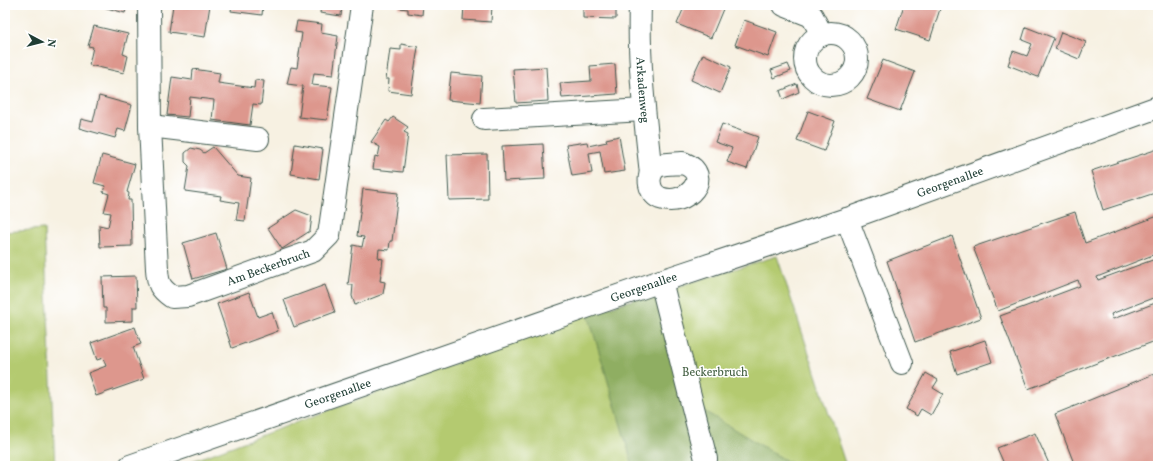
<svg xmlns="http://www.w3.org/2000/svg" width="1163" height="471" font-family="Vollkorn,serif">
<rect width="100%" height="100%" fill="#fff"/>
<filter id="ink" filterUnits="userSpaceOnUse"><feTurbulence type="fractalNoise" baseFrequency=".025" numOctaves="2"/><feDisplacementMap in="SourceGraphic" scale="8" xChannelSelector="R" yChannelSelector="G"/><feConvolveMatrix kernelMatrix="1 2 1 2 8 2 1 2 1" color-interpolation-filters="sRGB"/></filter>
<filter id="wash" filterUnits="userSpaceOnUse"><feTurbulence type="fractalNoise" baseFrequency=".012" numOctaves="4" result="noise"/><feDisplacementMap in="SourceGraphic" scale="16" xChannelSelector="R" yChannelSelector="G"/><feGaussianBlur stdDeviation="0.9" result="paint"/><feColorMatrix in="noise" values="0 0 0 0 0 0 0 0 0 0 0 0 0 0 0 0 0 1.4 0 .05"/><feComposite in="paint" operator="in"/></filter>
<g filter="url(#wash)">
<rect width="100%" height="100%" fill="#f7f1e2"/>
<path fill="#b4ca6f" stroke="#6a8452" d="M44 229 55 466H5V232Z
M777 256 846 466H179L588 314Z"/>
<path fill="#8fae62" stroke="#57764b" d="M656 292 704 411 795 466H633L588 314Z"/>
<g id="blocks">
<path fill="#dd978d" d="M96 5H127L125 13Z
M173 5H210L205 37 169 32Z
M232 5H263L262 15 231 11Z
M321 5H342L341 16 320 13Z
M400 5H423L422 15 408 13V9L399 8Z
M464 5H492L491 22 463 20Z
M583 5H616V19L583 18Z
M685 5H715L723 9 711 38 677 24Z
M904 5H930L940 9 930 40 896 29Z
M744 20 777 32 768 57 735 45Z
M297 21 322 24 321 33 338 36 333 75 314 73 312 85 332 87 327 120 299 117 303 86 287 84 291 67 297 68 302 33 295 32Z
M94 26 128 34 123 54 128 56 124 73 89 65 93 47 88 46Z
M1026 27 1054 38 1038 77 1008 65 1013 51 1027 56 1032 44 1022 40Z
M1061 32 1086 42 1079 59 1055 49Z
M401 44 418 47 411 94 388 91 389 79H386L390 49 401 50Z
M703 54 731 67 720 93 691 80Z
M883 60 915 72 900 111 867 99Z
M615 64 617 94 562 98 560 83 591 81 590 66Z
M788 64 791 71 774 78 771 70Z
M546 67 548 101 516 103 513 69Z
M193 69 220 73 218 83 254 88 255 80 264 81 261 105 253 104 250 125 212 120 214 100 190 97 188 117 167 115 172 77 192 80Z
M451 73 482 76 480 103 448 100Z
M797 84 799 92 783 99 780 91Z
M99 96 132 105 125 131 118 129 115 138 79 128 81 119 93 122Z
M808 111 835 121 824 151 797 141Z
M393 117 408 127 404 132 408 134 403 172 373 169 375 156 378 157 380 147 371 142 386 120 389 122Z
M722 124 758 137 747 169 727 162 732 148 715 142Z
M619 136 625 171 604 174 600 151 589 153 592 173 572 176 566 145 587 142 588 146 607 142 606 139Z
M295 144 323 149 319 179 291 174Z
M543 144 545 179 504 181 502 146Z
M213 147 238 176 251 178 245 221 236 220 239 203 220 200 221 196 185 191 189 166 185 162V153L191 148 200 150 204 153Z
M1158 149V192L1103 210 1091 171Z
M487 154 488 199 449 200 447 155Z
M102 155 135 164 127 192 129 193 128 200H131L132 246 100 247 99 225 108 227 111 213 104 212 109 194 103 192 105 186 94 183Z
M363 189 398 193 392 241H390L389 250 379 249 378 258 383 259 380 281 385 282 383 294 355 305 352 296 353 285H348L353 245 362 247 364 237 357 236Z
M296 210 312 216 310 231 282 249 268 228Z
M1075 212 1085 243 1158 216V253L1097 277 1098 280 1158 258V296L1111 314 1113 319 1158 302V340L1028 389 1000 316 1080 286 1078 280 998 311 973 247Z
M216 233 227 269 193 279 183 243Z
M952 236 981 318 915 342 887 261Z
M136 276 137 307H133V321L106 322V308H103L102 277Z
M325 285 335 312 294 327 284 300Z
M249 292 258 317 272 312 278 331 232 348 217 304Z
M135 327 141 344 133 347 144 379 96 396 88 373 106 366 103 358 97 360 91 343Z
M985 340 992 362 957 374 950 352Z
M926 373 938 380 933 388 943 394 931 415 921 409 917 416 906 409Z
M1154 374 1158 384V466H1075L1055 414Z
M1035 433 1050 466H1005L997 448Z"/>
</g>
</g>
<g filter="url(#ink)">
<use href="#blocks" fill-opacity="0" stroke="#3f584e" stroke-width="1"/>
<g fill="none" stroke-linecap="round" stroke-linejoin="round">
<g stroke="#3f584e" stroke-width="24">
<g id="minor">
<path id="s1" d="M149 5 150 126 157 269C158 285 160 288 172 297L188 296 313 251 329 235 362 5"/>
<path id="s2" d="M640 5C638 62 645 118 651 174"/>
<path d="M784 5 812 16 822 35"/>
<circle cx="831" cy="59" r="26"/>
<path d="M484 119 644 110"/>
<path d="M150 126 258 139"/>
<path d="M683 163C715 175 687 208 660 198 648 193 645 172 658 166 665 163 676 164 683 163Z"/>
<path d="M847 219 902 363"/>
<path d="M661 281 706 459 705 466"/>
<path id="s3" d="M130 466 661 281 847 219 1158 107"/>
</g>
</g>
<use href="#minor" stroke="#fff" stroke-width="22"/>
</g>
</g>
<g text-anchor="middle" stroke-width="3" stroke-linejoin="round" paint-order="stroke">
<g font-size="12" fill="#1f3d34" stroke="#fff">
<text dy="4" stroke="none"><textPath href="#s2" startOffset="85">Arkadenweg</textPath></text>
<text dy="4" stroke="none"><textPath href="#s3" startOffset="868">Georgenallee</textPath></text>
<text dy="4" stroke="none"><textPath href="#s1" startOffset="399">Am Beckerbruch</textPath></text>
<text dy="4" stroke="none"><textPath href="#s3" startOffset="544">Georgenallee</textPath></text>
<text dy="4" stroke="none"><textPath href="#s3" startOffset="220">Georgenallee</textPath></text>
</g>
<g font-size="12" fill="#446043" stroke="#fff">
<text x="715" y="376">Beckerbruch</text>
</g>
</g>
<rect width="1163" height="471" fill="none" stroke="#fff" stroke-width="20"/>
<g transform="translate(42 42) rotate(97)" stroke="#ffffff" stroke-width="3" paint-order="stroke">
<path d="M0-3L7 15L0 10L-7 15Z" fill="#1f3d34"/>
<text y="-6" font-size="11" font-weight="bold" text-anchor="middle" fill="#1f3d34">N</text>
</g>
</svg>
